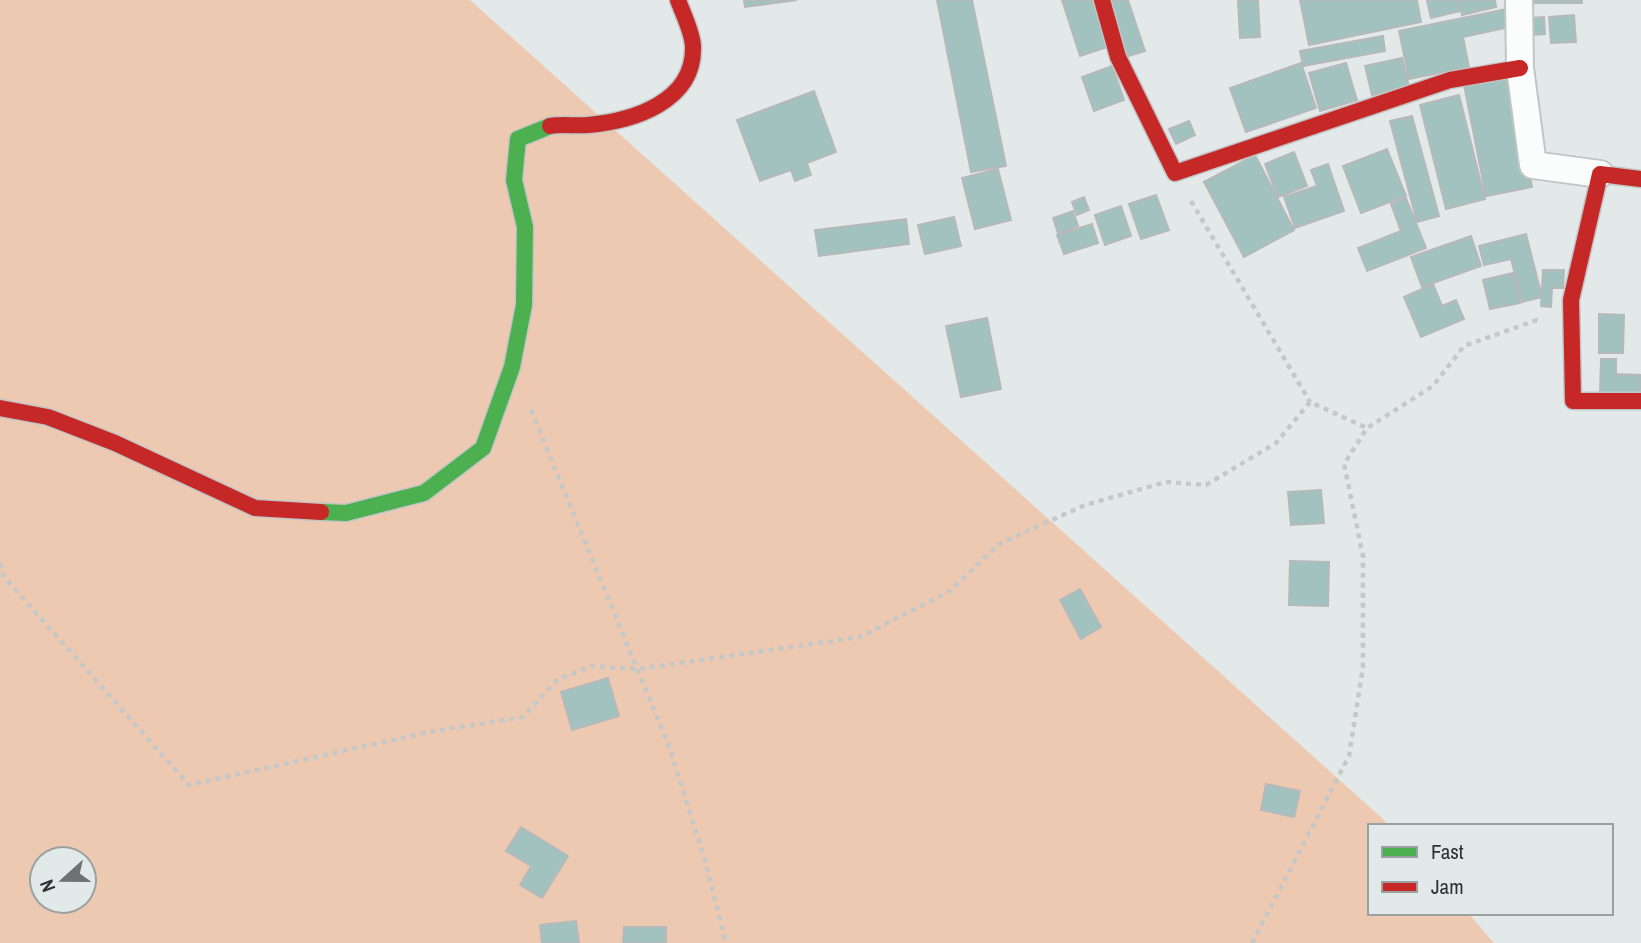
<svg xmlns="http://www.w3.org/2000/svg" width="1641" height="943" font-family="'Archivo Narrow',sans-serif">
<rect width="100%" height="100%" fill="#e3e8e8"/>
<path fill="#eec9b2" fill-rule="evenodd" d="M0 0H470L1383 819 1389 826H1370V913H1468L1494 943H0ZM42 859H84V901H42Z"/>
<path fill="#a2c2c0" stroke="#b6b9b9" stroke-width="2" d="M744 0H797L745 7Z
M937 0H972L1006 166 971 172Z
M1062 0H1092L1107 47 1080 56Z
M1106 0H1128L1145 51 1125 57Z
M1238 0H1258L1260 37 1240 38Z
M1300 0H1417L1421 22 1309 45Z
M1427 0H1458L1460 11 1431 18Z
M1459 0H1495L1496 7 1462 15Z
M1528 0H1582V3H1528Z
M1507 9 1510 27 1463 37 1469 67 1409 79 1399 31Z
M1574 15 1576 42 1551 43 1549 17Z
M1544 17 1545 34 1532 35 1530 18Z
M1383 36 1385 51 1303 66 1300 51Z
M1402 58 1409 87 1372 95 1365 66Z
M1301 63 1316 108 1246 132 1230 88Z
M1346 63 1357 100 1320 111 1309 73Z
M1112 66 1124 100 1094 111 1082 77Z
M1510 76 1532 187 1486 196 1464 85Z
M814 91 836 152 807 163 811 175 795 181 791 170 760 181 737 120Z
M1459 95 1485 199 1446 209 1420 105Z
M1412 116 1439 216 1417 222 1390 121Z
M1189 121 1195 135 1176 144 1169 129Z
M1387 149 1406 196 1361 213 1343 166Z
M1294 152 1307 186 1278 197 1265 164Z
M1255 155 1294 230 1244 257 1204 182Z
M1328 164 1344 211 1295 228 1284 197 1317 186 1311 170Z
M998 169 1011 220 975 229 962 178Z
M1156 195 1169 230 1141 239 1129 204Z
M1084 197 1089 210 1077 215 1072 202Z
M1406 198 1426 248 1367 271 1358 248 1401 231 1391 204Z
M1121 206 1131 236 1105 245 1095 215Z
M1073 211 1078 226 1058 233 1053 218Z
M954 217 961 246 925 254 918 225Z
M906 219 909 244 819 256 815 230Z
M1092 224 1098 243 1064 254 1057 235Z
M1526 234 1542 297 1522 302 1511 259 1484 265 1479 246Z
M1471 236 1481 266 1422 287 1411 257Z
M1543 270H1564L1563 288H1552L1551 307 1541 306Z
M1513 273 1520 303 1490 309 1483 280Z
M1433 284 1442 306 1456 300 1464 319 1421 337 1404 297Z
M1599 314 1624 315 1623 353H1599Z
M987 318 1001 389 961 397 946 326Z
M1601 359H1616V374L1641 375V394L1600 393Z
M1321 490 1324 523 1291 525 1288 492Z
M1290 561 1329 562 1328 606 1289 605Z
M1080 589 1101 627 1081 639 1060 600Z
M608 678 619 716 572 730 561 692Z
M1266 784 1300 791 1294 817 1261 810Z
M521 827 568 856 542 898 520 885 531 866 506 851Z
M576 921 579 943H542L540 925Z
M624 927H666V943H623Z"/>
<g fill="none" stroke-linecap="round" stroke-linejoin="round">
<g stroke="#c1c5c5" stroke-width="30">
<path id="street" d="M1519 0 1520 68 1533 165 1600 174"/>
</g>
<g stroke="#c1c5c5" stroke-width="19">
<path id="fast" d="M321 512 346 513 424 493 483 448 512 367 524 305 525 227 514 180 518 139 550 126"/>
</g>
<g stroke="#c1c5c5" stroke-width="19">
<path id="jam" d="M1102 0 1118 57 1175 173 1450 80 1520 68
M550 126C563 124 575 126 588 125 633 121 695 102 693 46 692 31 683 14 678 0
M1641 179 1600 174 1571 300 1573 401H1641
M0 408 48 417 115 443 255 508 321 512"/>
</g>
<path stroke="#c6c8c7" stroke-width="4.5" stroke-dasharray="5 5" stroke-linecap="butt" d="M1191 201 1310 402
M531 410 670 749 704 857 726 943
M0 563 4 577 189 785 429 732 523 717 557 680 591 666 638 669 860 637 950 591 999 544 1085 505 1166 482 1206 485 1276 443 1310 402 1367 428
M1252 943 1349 756 1363 667V556L1344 464 1367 428 1433 386 1464 346 1537 320 1541 322"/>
<use href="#street" stroke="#fbfcfc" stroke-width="26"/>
<use href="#fast" stroke="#4caf50" stroke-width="16"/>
<use href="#jam" stroke="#c62828" stroke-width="16"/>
</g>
<rect x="1368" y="824" width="245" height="91" fill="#e1eae9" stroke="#9aa1a0" stroke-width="2"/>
<rect x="1382" y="847" width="35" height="10" fill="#4caf50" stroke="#9aa1a0" stroke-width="2"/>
<text x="1431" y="859" font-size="21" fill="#2f3332">Fast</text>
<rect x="1382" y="882" width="35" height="10" fill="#c62828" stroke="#9aa1a0" stroke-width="2"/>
<text x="1431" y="894" font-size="21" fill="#2f3332">Jam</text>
<g transform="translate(63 880) rotate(249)"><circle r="33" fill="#e1eae9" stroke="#9aa1a0" stroke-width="2"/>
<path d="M0-5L12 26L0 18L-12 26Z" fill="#6e7272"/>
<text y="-10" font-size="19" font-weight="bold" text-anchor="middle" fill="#2f3332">N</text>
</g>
</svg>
